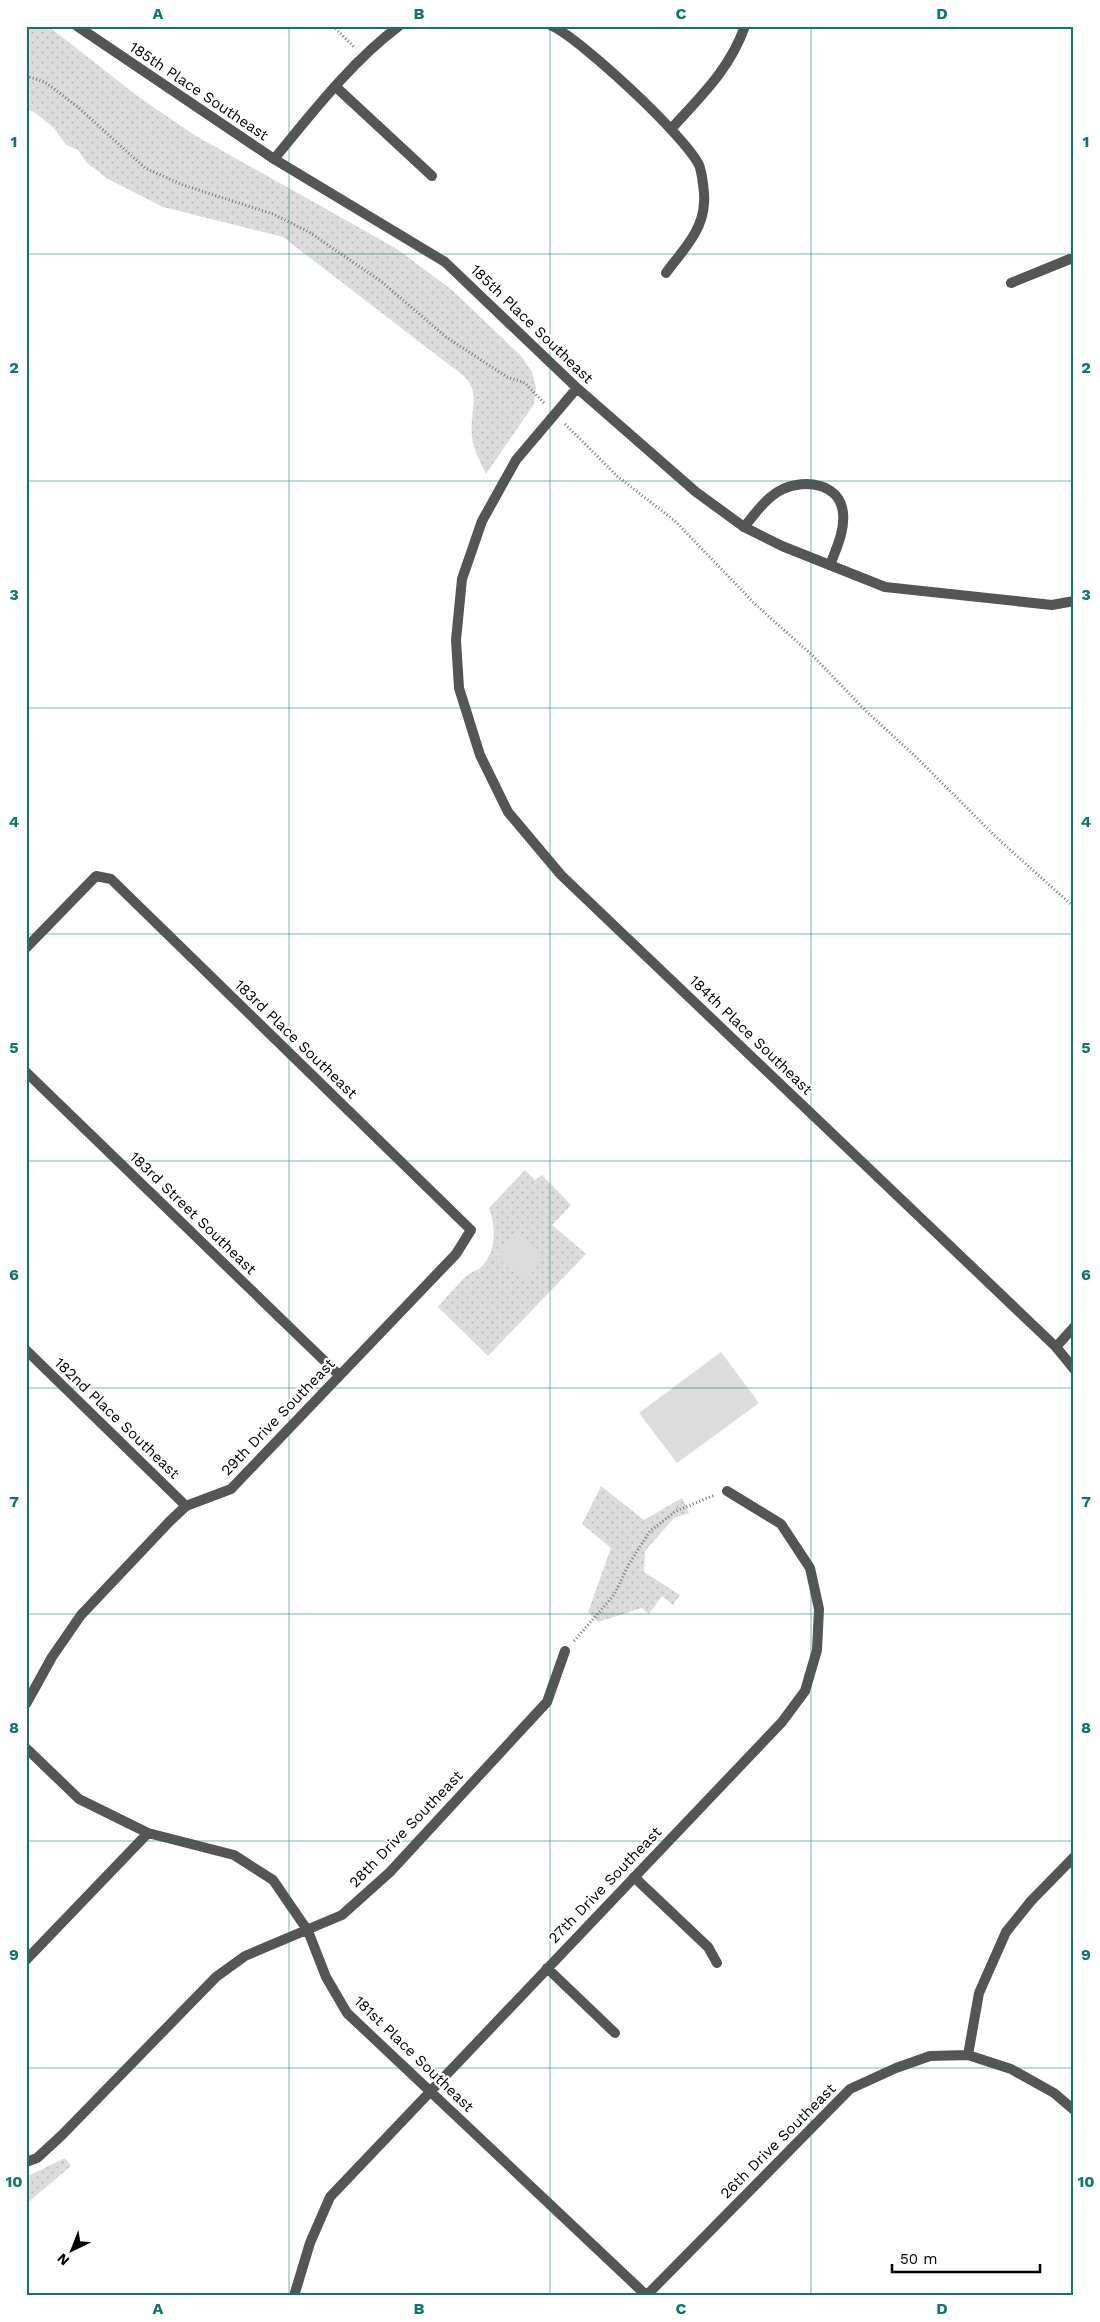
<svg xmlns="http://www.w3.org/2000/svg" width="1100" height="2322" font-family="'Work Sans',sans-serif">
<defs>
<pattern id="grass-dots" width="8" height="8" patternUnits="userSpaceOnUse" patternTransform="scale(1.25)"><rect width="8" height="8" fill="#dcdcdc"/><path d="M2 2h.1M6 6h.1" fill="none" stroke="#bbb" stroke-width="1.8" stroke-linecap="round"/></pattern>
</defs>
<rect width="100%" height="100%" fill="#fff"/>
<path fill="url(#grass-dots)" d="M26 26H48L140 98 196 136 397 249 452 290 521 356 532 372 536 388 534 404 486 474C481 463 473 449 472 437 469 403 486 389 452 367L283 237 163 207 108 179 87 163 78 150 66 145 54 128 34 112 26 109Z
M525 1170 535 1180 542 1175 571 1205 552 1225 586 1254 488 1356 438 1307C447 1297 455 1287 464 1278 469 1273 476 1271 481 1267 497 1252 496 1226 489 1208Z
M601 1486 644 1520 682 1498 689 1513 674 1518 645 1551 644 1572 680 1595 673 1605 662 1596 649 1614 642 1608 598 1622 588 1612 611 1548 582 1524Z
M65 2158 71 2166 26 2204V2177Z"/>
<path fill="#dcdcdc" d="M518 1234 545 1257 525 1281 497 1258Z
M721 1352 759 1403 677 1463 639 1413Z"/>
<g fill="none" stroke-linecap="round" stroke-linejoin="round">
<path stroke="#777" stroke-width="3" stroke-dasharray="1 2.5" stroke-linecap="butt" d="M333 26 354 47
M26 76 45 82 79 108 145 168 183 185 273 214 309 232 382 282 446 337 507 377 525 383 545 404
M565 424 617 476 675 521 755 604 813 656 866 711 917 758 998 839 1074 907
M574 1641 614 1595 629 1564 650 1531 676 1511 715 1495"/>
<path stroke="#555" stroke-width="10" d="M336 87 432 176
M744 527C755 514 766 497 783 489 805 479 840 483 843 513 845 531 836 549 830 565
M634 1877 708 1947 717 1963"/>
<path stroke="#555" stroke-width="10" d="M77 26 274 159 445 262 577 388 696 492 744 527 782 546 885 587 1052 605 1074 601
M552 26C581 39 686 137 699 165 702 172 705 196 704 203 703 231 682 251 666 273
M671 129C701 96 730 69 745 26
M274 159C312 113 351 62 399 26
M1011 283 1070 259H1074
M577 388 516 460 482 521 462 579 456 640 459 688 480 755 508 812 561 875 1056 1347 1074 1369
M26 948 96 876 111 879 471 1230 456 1254 231 1489 186 1506 170 1521 81 1615 52 1657 26 1704
M26 1072 339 1375
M1056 1347 1074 1327
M26 1350 186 1506
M26 1748 79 1799 148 1833 234 1855 273 1880 308 1931 326 1977 347 2013 646 2295
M26 1960 148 1833
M547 1968 615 2033
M968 2055 979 1993 1006 1932 1031 1901 1074 1857
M26 2162 37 2158 62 2135 216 1977 245 1956 342 1915 390 1872 547 1702 565 1651
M294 2296 310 2243 330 2197 782 1722 805 1691 817 1650 819 1609 810 1568 781 1524 727 1491
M646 2296 850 2089 896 2068 930 2056 968 2055 1011 2069 1054 2093 1074 2110"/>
</g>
<path fill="none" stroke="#0f766e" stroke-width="1" stroke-opacity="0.55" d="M289 26V2296M550 26V2296M811 26V2296M26 254H1074M26 481H1074M26 708H1074M26 934H1074M26 1161H1074M26 1388H1074M26 1614H1074M26 1841H1074M26 2068H1074"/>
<g text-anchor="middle" stroke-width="4.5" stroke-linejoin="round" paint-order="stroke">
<g font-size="15" fill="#000" stroke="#fff">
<text transform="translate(199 91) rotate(34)" y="5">185th Place Southeast</text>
<text transform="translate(532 324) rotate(44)" y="5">185th Place Southeast</text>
<text transform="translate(751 1035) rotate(44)" y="5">184th Place Southeast</text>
<text transform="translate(296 1039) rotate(44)" y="5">183rd Place Southeast</text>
<text transform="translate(193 1213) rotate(44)" y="5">183rd Street Southeast</text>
<text transform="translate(278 1417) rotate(-46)" y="5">29th Drive Southeast</text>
<text transform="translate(117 1418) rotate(44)" y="5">182nd Place Southeast</text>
<text transform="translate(406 1829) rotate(-46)" y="5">28th Drive Southeast</text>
<text transform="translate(605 1885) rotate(-46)" y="5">27th Drive Southeast</text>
<text transform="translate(414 2054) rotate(44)" y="5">181st Place Southeast</text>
<text transform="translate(778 2141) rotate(-45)" y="5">26th Drive Southeast</text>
</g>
</g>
<rect width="1100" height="2322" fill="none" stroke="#ffffff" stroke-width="55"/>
<g transform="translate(72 2250) rotate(223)" stroke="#ffffff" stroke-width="4" paint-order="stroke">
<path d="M0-4L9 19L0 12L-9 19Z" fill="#000000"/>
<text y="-8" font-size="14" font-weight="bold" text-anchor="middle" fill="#000000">N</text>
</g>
<path d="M892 2264v8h148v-8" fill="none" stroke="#000000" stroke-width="2.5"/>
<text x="900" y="2264" font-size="15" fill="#000000" stroke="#ffffff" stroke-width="4" paint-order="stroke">50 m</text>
<rect x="28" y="28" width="1044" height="2266" fill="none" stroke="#0f766e" stroke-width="2"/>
<g font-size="16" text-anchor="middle" font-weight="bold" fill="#0f766e">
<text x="158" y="19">A</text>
<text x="419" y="19">B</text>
<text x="681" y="19">C</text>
<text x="942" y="19">D</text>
<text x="14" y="147">1</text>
<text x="1086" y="147">1</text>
<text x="14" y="373">2</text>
<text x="1086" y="373">2</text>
<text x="14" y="600">3</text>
<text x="1086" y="600">3</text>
<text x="14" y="827">4</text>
<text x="1086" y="827">4</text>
<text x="14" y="1053">5</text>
<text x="1086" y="1053">5</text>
<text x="14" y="1280">6</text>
<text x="1086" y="1280">6</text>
<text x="14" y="1507">7</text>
<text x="1086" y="1507">7</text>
<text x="14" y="1733">8</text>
<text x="1086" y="1733">8</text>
<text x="14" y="1960">9</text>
<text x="1086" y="1960">9</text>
<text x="14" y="2187">10</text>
<text x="1086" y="2187">10</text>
<text x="158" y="2314">A</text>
<text x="419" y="2314">B</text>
<text x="681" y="2314">C</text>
<text x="942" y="2314">D</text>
</g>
</svg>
